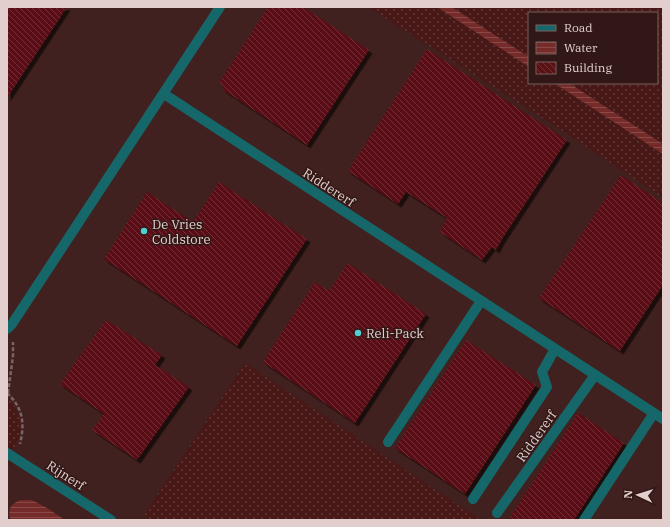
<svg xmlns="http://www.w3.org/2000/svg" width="670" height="527" font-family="'IBM Plex Serif',serif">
<defs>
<pattern id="grass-dots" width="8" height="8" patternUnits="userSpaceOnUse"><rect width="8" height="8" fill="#481817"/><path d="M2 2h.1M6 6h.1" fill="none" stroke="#623838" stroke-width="1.8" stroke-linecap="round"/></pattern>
<pattern id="water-rules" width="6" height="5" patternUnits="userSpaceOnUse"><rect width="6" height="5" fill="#742b29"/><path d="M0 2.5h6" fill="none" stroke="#884947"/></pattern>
<pattern id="building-back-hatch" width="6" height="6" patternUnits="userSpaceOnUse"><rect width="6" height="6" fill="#5a1114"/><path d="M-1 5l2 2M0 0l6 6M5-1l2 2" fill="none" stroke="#713235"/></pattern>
<filter id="shadow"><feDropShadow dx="3.5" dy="3.5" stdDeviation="0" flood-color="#0009"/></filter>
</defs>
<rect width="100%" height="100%" fill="#311816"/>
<path fill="#40211f" d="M7 7H444L529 62V83H561L663 150V520H7Z"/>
<path fill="url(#grass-dots)" d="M368 7H437L529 67V83H554L663 154V198L564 132Z
M452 7H663V144L569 83H657V13H529V57Z
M245 363 481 520H152L144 515Z
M7 397C20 409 26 435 13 449H11L7 446Z"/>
<path fill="url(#water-rules)" d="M437 7H452L529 57V67Z
M554 83H569L663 144V154Z
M20 500H32L47 508 65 520H10C8 508 10 505 20 500Z"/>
<path fill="url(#building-back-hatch)" filter="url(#shadow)" d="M7 7H67L7 98Z
M268 7H303L369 50 307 145 222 89 224 86 219 83Z
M427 49 567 140 502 239 496 250 492 247 482 260 440 232 447 218 406 192 398 204 348 171Z
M621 175 663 203V285L620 351 539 298Z
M219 182 307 239 237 346 104 259 147 192 193 222Z
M348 263 426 314 355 423 263 362 315 282 329 291Z
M106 320 162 355 155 365 189 387 137 460 92 430 104 414 60 384Z
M466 340 536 385 465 494 395 448Z
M578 413 624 443 604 474 574 520H508Z"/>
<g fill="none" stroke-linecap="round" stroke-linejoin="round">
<path stroke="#7b6463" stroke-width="2.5" stroke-dasharray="4 2" stroke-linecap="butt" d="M7 393C23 408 25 423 20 444
M8 393 13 356V342"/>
<path stroke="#15676a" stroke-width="10" d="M164 94 663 419
M7 329 12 324 220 7
M388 442 481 301
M7 453 111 520
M473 499 547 387 542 372 555 349
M497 513 595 375
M584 520 654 413"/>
</g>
<g fill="#52cdd0" stroke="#311816" stroke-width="1.5">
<circle cx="144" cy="231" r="4"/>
<circle cx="358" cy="333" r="4"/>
</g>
<g text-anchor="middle" stroke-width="3" stroke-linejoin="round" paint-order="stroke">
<g font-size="13" fill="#e1cecd" stroke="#311816">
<text transform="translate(329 187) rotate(33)" y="5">Riddererf</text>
<text transform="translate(536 436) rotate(-55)" y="5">Riddererf</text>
<text transform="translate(66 475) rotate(33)" y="5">Rijnerf</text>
</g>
<g font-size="13" fill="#e1cecd" stroke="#311816" text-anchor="start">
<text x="152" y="229">De Vries<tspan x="152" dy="15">Coldstore</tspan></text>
<text x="366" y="338">Reli-Pack</text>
</g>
</g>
<rect width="670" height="527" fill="none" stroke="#e1cecd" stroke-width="16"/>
<rect x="528" y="12" width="130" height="72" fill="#311816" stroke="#77615f"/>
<rect x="536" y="25" width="20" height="6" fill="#15676a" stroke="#77615f"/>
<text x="564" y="32" font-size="12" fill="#e1cecd">Road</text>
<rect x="536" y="42" width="20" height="12" fill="url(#water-rules)" stroke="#77615f"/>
<text x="564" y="52" font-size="12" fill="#e1cecd">Water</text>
<rect x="536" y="62" width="20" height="12" fill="url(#building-back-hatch)" stroke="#77615f"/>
<text x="564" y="72" font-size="12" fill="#e1cecd">Building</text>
<g transform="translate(638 495) rotate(274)" stroke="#311816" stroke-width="3" paint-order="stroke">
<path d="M0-3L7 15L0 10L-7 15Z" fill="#e1cecd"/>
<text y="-6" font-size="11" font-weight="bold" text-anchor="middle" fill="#e1cecd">N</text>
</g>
</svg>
